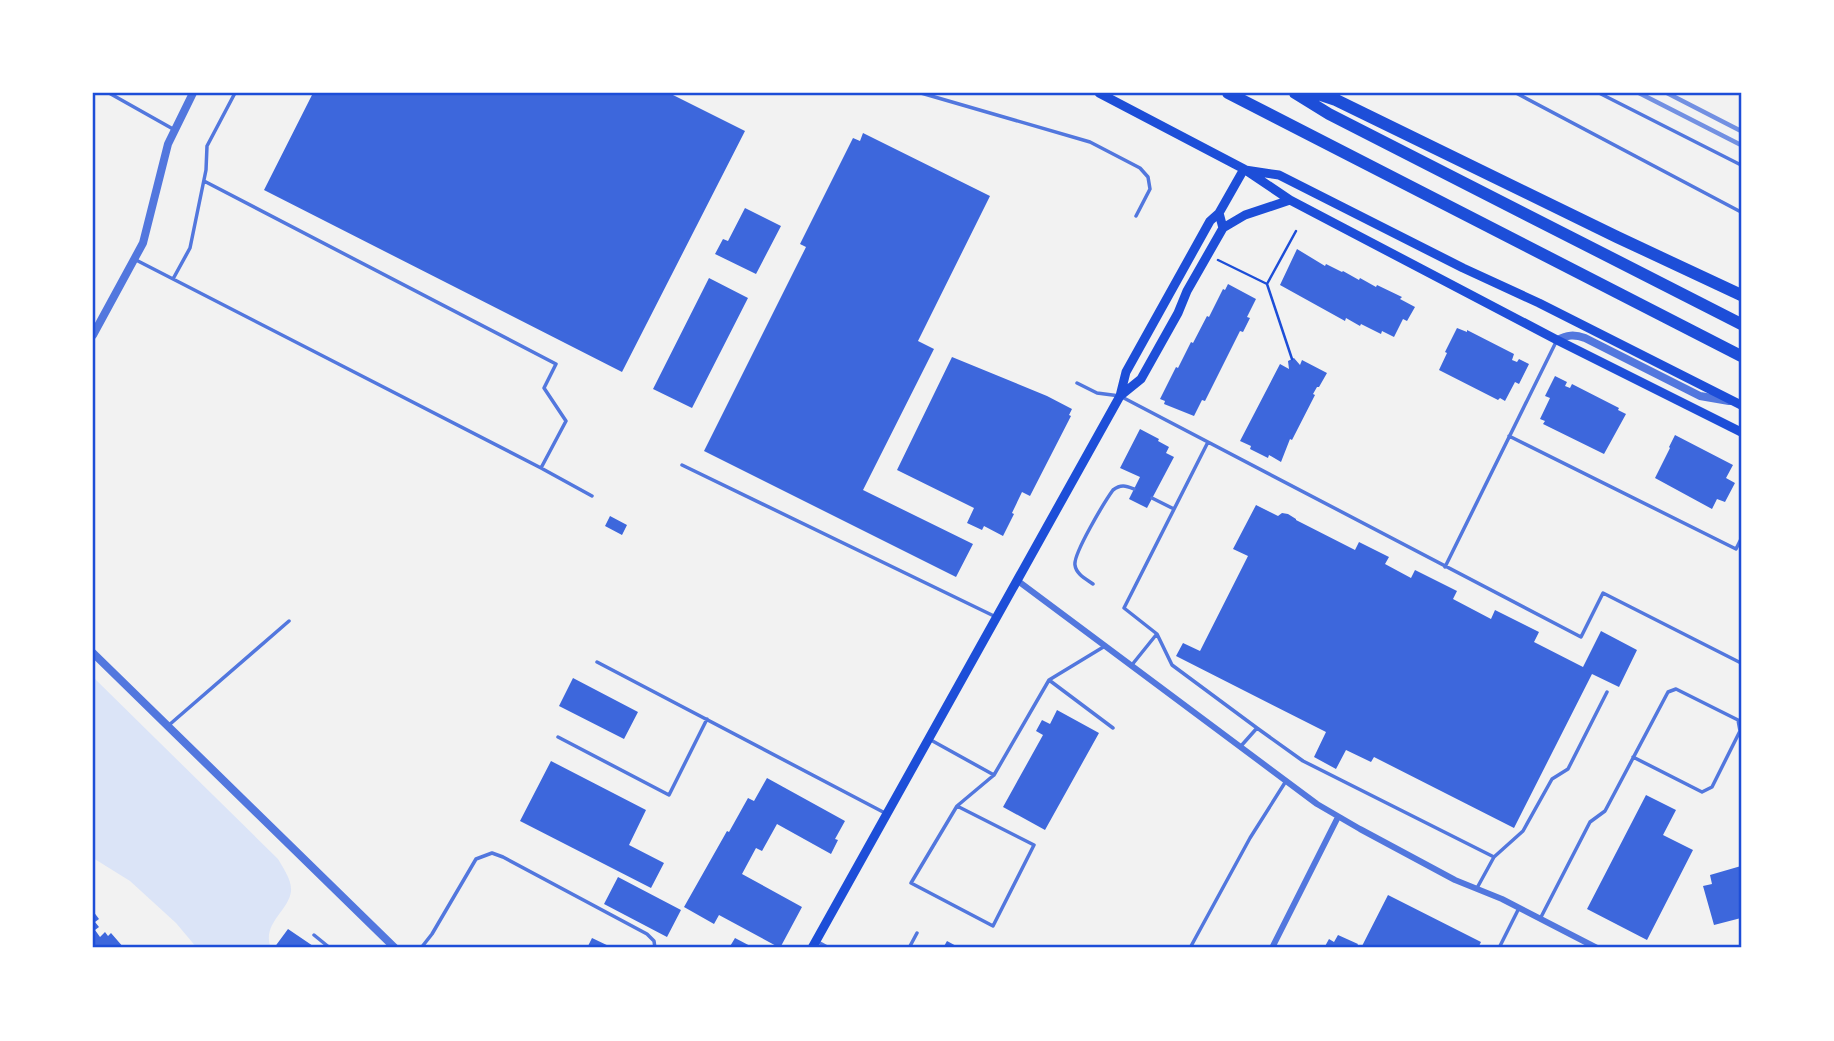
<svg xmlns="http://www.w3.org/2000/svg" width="1834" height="1041" font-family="'DejaVu Sans',sans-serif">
<rect width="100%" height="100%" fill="#f2f2f2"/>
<path fill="#dbe4f7" d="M93 677 278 859C283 868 292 880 291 891 289 911 261 924 271 948H197L176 923 130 881 93 858Z"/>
<path fill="#3d67dc" d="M313 93H669L745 131 622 372 264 190Z
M863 133 990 196 918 341 934 349 863 490 973 544 956 577 704 451 806 247 800 244 853 138 860 141Z
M745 208 781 226 756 274 715 254 723 239 728 241Z
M1297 249 1325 266 1326 264 1342 272 1343 271 1359 280 1360 278 1376 287 1377 285 1402 297 1400 299 1415 307 1407 321 1403 319 1394 337 1382 331 1381 334 1361 324 1360 326 1346 318 1345 321 1280 285Z
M709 278 748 298 692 408 653 389Z
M1228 284 1256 299 1247 317 1250 318 1243 332 1240 331 1205 401 1202 400 1194 416 1164 404 1165 401 1160 399 1176 367 1178 368 1191 342 1193 343 1207 316 1209 317 1223 289 1225 290Z
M1457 328 1467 332V330L1514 354 1512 360 1517 362 1519 359 1529 364 1519 384 1515 382 1505 401 1500 398 1498 400 1439 370 1447 353 1445 352Z
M952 357 1047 396 1072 409 1069 415 1071 416 1030 496 1022 492 1012 513 1014 514 1003 536 984 526 982 530 967 523 974 508 897 470Z
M1294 358 1300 365 1302 360 1327 373 1319 387H1317L1313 394 1315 395 1292 440 1290 439 1281 462 1269 455 1268 458 1250 449 1251 446 1240 441 1280 364 1289 369 1288 361Z
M1555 376 1567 382 1565 386 1570 388 1572 384 1619 408 1618 410 1626 414 1604 454 1543 424 1545 421 1540 419 1550 398 1545 396Z
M1140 429 1159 439 1158 441 1169 447 1166 453 1174 457 1147 508 1129 499 1140 477 1120 468Z
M1675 435 1733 465 1726 478 1735 483 1725 502 1717 499 1712 509 1655 478 1670 448 1669 447Z
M1256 505 1278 516 1282 513 1288 514 1296 519V520L1355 550 1359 542 1389 557 1385 564 1411 578 1415 570 1457 591 1453 599 1491 619 1495 610 1539 632 1534 642 1583 667 1601 631 1637 650 1619 687 1592 674 1514 828 1374 757 1371 762 1346 750 1336 769 1314 757 1326 732 1176 656 1183 643 1200 651 1248 556 1233 549Z
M610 516 627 525 622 535 605 526Z
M573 678 638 712 624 739 559 706Z
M1057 710 1099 733 1045 830 1003 807 1043 735 1036 731 1042 720 1050 724Z
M551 761 646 810 629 845 664 863 651 888 520 821Z
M767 778 845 821 835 839 838 840 831 854 777 824 762 851 756 848 742 874 802 907 780 948 719 915 714 924 684 907 727 831 729 832 748 798 754 801Z
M1646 795 1676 810 1663 835 1693 850 1647 940 1587 909Z
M1741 866V918L1714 925 1703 886 1712 884 1710 875Z
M618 877 681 910 667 937 604 904Z
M1388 895 1481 942 1478 948H1361Z
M93 911 99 919 95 922 99 927 95 930 100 937 105 932 108 936 111 933 124 948H93Z
M288 929 316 948H274Z
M1338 935 1358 944 1356 948H1324L1329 939 1334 942Z
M592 938 613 948H587Z
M735 938 754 948H729Z
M947 941 960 948H943Z"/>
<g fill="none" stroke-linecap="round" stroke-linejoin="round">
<path stroke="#1d4ed8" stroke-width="2.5" d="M1218 260 1267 284 1296 231
M1267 284 1292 359"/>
<path stroke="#5277de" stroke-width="3.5" d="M109 93 173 129
M921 93 1090 142 1140 168 1148 177 1150 189 1136 216
M1516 93 1741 212
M1599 93 1741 165
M204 181 556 364 544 388 566 421 541 468
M136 260 541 468 592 496
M173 279 190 248 206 170 207 146 235 93
M1077 383 1097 393 1120 396 1581 637 1603 593 1741 663
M1509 436 1736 549 1741 539
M1208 442 1124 608 1157 634 1172 665 1257 728 1241 746
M682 465 996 617
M1152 498 1174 509
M1445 567 1556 342
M1093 584C1086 579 1076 574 1075 565 1073 554 1105 501 1113 490 1121 484 1126 486 1134 489
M597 662 885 813
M1131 666 1156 635
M1049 680 1113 728
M169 725 289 621
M1257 728 1303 761 1494 857 1477 888
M558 737 669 795 707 719
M929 739 994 775 1049 680 1105 646
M957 806 1034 845 993 926 911 883 957 806 994 775
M1494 857 1523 831 1552 779 1568 769 1607 692
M1540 919 1590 822 1605 811 1668 692 1676 689 1738 720 1740 731 1712 787 1702 792 1633 757
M314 935 330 948
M818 942 829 948
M421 948 432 934 476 859 492 853 503 857 647 934 654 941 655 948
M909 948 917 933
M1190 948 1250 838 1286 781
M1499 948 1519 908
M1736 948 1741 947"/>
<path stroke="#5277de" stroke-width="6" d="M1018 581 1317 804 1360 829 1455 880 1502 899 1597 948
M1272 948 1338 817"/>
<path stroke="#5277de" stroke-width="8" d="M93 335 143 243 168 144 193 93
M1557 340C1567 335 1574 334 1585 338L1700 396 1729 401
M93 653 395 948"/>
<path stroke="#1d4ed8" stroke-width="9" d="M1099 93 1244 169 1290 200 1557 340 1741 432
M1245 170 1279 175 1463 268 1539 303 1741 405
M1223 228 1245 215 1290 200
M1120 396 1141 379 1178 313 1187 291 1223 228 1219 213
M812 948 1120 396 1126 372 1210 221 1219 213 1244 169"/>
<path stroke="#1d4ed8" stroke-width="12" d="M1228 93 1741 356
M1295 93 1329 114 1741 324
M1315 93 1336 100 1617 237 1741 295"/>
<path stroke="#7290e2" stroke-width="4.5" d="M1639 93 1741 145
M1667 93 1741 131"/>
</g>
<rect width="1834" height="1041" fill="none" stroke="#ffffff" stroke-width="189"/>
<rect x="94" y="94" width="1646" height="852" fill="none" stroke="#1d4ed8" stroke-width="2.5"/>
</svg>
